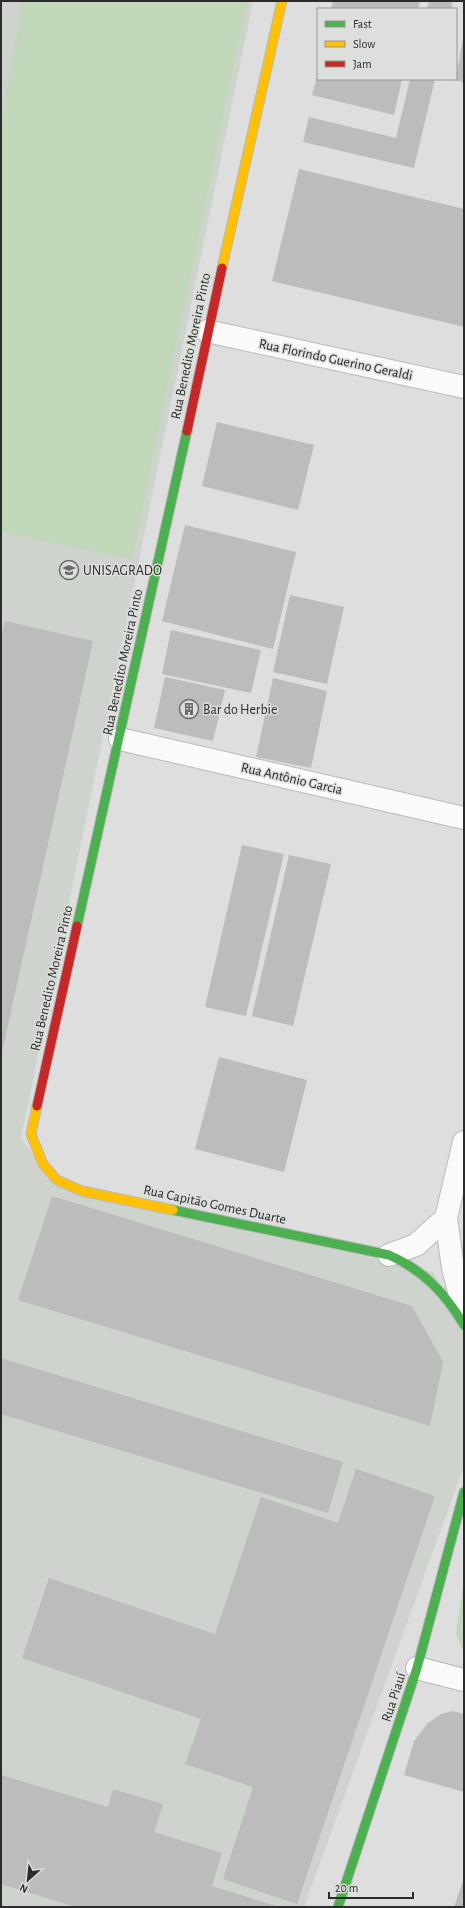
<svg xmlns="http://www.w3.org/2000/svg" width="465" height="1908" font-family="'Alegreya Sans',sans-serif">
<rect width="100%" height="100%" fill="#dddedd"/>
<path fill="#ced3cd" d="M1 1H253L21 1138 58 1186 433 1272 464 1326V1466L304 1907H1Z"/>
<path fill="#c0d8b9" d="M23 1H247L132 559 1 532V121Z
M464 1580V1653L456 1633Z"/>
<path fill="#bbbcbb" d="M333 1H420L418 9H331Z
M429 1H453L451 9H427Z
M463 38H464V82L453 80 456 79Z
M318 73V79H402L394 115 312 95Z
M410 79H435L414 168 303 142 309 117 396 138Z
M299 169 464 209V327L272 281Z
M217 422 314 445 298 510 202 486Z
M185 525 296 552 273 649 162 621Z
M290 595 344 607 327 684 273 672Z
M5 621 93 641 2 1052 1 638Z
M171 630 261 650 251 693 162 674Z
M165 677 225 690 213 741 154 728Z
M273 678 327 691 311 768 256 757Z
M242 845 284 854 246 1016 205 1007Z
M289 855 331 864 293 1026 252 1016Z
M219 1057 307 1080 284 1172 195 1149Z
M52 1196 412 1306 443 1362 430 1426 18 1300Z
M1 1358 343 1462 328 1513 1 1414Z
M356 1469 435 1496 297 1904 223 1879 253 1787 185 1764 201 1719 22 1658 49 1578 215 1634 261 1497 338 1523Z
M453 1711 464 1714V1792L404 1775 414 1741 428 1723 441 1714Z
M1 1775 108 1807 113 1789 163 1804 154 1832 222 1853 212 1886 279 1907H76L1 1884Z
M464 1878V1907H454Z"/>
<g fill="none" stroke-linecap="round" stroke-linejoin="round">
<g stroke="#b9bab9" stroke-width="24">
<path id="street" d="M207 331 464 387
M120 739 464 818
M464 1142 446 1218 453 1268 464 1311
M389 1255 416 1245 446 1218
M417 1668 464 1680"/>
</g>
<g stroke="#b9bab9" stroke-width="11">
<path id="fast" d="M77 926 187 431
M173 1210 389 1255C423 1270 445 1293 464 1325
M338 1907 417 1668 464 1492"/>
</g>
<g stroke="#b9bab9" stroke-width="11">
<path id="slow" d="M222 268 282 1
M37 1106 31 1134 43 1164 57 1180 82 1191 173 1210"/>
</g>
<g stroke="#b9bab9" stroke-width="11">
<path id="jam" d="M187 431 222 268
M37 1106 77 926"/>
</g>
<use href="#street" stroke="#fafafa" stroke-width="22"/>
<use href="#fast" stroke="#4caf50" stroke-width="9"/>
<use href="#slow" stroke="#ffc107" stroke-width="9"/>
<use href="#jam" stroke="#c62828" stroke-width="9"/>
</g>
<defs>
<g id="university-ring" transform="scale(1)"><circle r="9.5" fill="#dddfdc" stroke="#696a69" stroke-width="1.5"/><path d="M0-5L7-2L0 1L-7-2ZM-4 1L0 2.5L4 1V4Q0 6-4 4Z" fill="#696a69"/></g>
<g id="building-ring" transform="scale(1)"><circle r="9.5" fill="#dddfdc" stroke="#696a69" stroke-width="1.5"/><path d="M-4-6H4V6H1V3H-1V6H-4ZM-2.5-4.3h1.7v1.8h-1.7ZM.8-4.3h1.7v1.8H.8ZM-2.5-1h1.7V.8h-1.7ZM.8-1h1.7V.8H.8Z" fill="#696a69"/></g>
</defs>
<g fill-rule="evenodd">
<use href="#university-ring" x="69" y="570"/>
<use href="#building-ring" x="189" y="709"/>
</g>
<g text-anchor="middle" stroke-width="3" stroke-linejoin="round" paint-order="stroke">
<g font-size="14" fill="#2a2b2a" stroke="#dddfdc">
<text transform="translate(190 346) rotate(-78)" y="5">Rua Benedito Moreira Pinto</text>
<text transform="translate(336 359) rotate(12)" y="5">Rua Florindo Guerino Geraldi</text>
<text transform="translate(122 662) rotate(-78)" y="5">Rua Benedito Moreira Pinto</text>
<text transform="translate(292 778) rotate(13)" y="5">Rua Antônio Garcia</text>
<text transform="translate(51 978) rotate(-77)" y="5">Rua Benedito Moreira Pinto</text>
<text transform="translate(215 1204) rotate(12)" y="5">Rua Capitão Gomes Duarte</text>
<text transform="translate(393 1697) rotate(-72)" y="5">Rua Piauí</text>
</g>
<g font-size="14" fill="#2a2b2a" stroke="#dddfdc" text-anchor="start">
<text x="83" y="575">UNISAGRADO</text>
<text x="203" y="714">Bar do Herbie</text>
</g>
</g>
<rect width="465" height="1908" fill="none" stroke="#2a2b2a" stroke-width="4"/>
<rect x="317" y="8" width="140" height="72" fill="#dddfdc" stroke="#959795"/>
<rect x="325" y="21" width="20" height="6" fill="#4caf50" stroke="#959795"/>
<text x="353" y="28" font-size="12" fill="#2a2b2a">Fast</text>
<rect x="325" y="41" width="20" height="6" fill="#ffc107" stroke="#959795"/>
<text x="353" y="48" font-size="12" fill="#2a2b2a">Slow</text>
<rect x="325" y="61" width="20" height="6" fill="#c62828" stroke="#959795"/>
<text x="353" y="68" font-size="12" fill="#2a2b2a">Jam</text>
<g transform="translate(28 1880) rotate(207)" stroke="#dddfdc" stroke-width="3" paint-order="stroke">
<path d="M0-3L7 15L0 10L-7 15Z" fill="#2a2b2a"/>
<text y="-6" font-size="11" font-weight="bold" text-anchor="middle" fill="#2a2b2a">N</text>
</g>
<path d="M329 1892v6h84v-6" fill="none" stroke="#2a2b2a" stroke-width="2"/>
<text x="335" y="1892" font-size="12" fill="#2a2b2a" stroke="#dddfdc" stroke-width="3" paint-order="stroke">20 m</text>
</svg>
